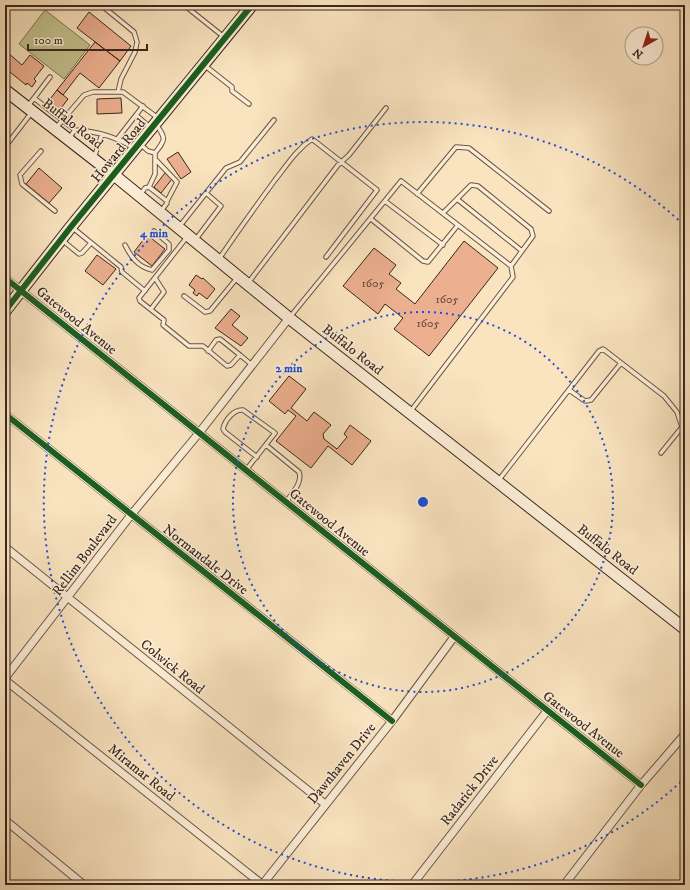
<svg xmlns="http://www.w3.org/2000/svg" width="690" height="890" font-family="'IM FELL DW Pica',serif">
<rect width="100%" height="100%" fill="#fae4c0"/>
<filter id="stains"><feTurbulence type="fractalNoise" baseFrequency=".005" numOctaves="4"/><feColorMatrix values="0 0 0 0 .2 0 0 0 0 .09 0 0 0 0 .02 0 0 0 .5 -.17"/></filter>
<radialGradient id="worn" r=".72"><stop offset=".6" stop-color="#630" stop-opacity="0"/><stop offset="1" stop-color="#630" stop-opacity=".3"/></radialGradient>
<path fill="#c3c28e" stroke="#7e7456" d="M45 10 90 45 64 79 19 44Z"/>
<path fill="#ecaf8f" stroke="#39271e" d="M89 12 131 46 120 61 77 28Z
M95 42 120 61 99 88 80 73 63 95 57 90Z
M7 52 22 65 30 55 44 66 34 79 36 81 32 87 27 83 26 85 5 68V54Z
M57 90 68 99 58 112 47 103Z
M121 98 122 113 97 114V99Z
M178 152 191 172 181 179 167 159Z
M39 168 62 188 49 203 26 184Z
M165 173 172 179 161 193 154 187Z
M147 235 165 249 152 266 134 252Z
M464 241 498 268 429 356 394 329 403 318 385 304 378 314 343 286 374 248 396 265 389 274 401 283 396 289 415 304Z
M97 255 116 269 103 285 85 271Z
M196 275 202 279 203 278 215 289 207 299 199 293 197 296 193 293 195 290 189 285Z
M231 309 240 316 232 325 248 338 241 346 215 328Z
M289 376 306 389 291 408 307 421 314 412 331 425 323 434 324 439 337 449 347 437 344 434 350 425 371 441 352 465 328 446 311 468 276 441 296 416 288 410 285 414 269 401Z"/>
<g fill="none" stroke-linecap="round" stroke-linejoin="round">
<g stroke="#695646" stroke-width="5.5">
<path id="service" d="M101 5 134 32 137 42 135 52 121 79 118 92
M184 5 224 37
M134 7 136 5
M204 65 232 87V91L249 104
M34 98 75 130
M28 106 50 77
M136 115 150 127
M55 129 84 95 93 92H123L158 118
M69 138 75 130C97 131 116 137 134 148
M118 138 143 106
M141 145 148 151 155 153C166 139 166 139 156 124
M5 147 32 112
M41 151 20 175 22 184 55 211
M94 158 102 134
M156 160 177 182 167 201
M149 187 155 174V153
M417 194 456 147 469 148 549 211
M140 195 145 188 149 187 167 201V203L161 211
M457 199 522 251
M385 201 443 245
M443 213 471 185 478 186 531 229 533 236 511 266
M371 219 423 261 428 262 458 225
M179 227 206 193
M73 228 121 267 122 272 145 291
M187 237 139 298 140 301 164 320 163 325 189 346H203L227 366 231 365 240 355 220 339 216 340 208 351
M196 239 221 206 206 193 226 168 240 162 274 120
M62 240 79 254 82 253 91 243
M125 245C131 257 138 267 152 270L169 250V244L154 231
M219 259C237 232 256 206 275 180 287 165 297 149 312 139L377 190 326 257
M248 283 338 165 349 155 386 108
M184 296 205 312 210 311 237 278
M151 309 164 292 155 278
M290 317 401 181 511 266 513 277 410 412
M240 355 252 365
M569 390 585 401 591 400 621 363
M266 445 299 472C303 483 291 494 286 502
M246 470 275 433 243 410C234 409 225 420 223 429L225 432 257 457
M498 481 599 351 603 349 664 396 677 412 682 427 661 453"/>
</g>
<g stroke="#695646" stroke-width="9">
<path id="minor" d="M5 278 641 785
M5 414 392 721
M5 547 325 804
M5 678 131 515 199 433 289 318
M5 680 263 885
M5 820 84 885
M262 885 392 721 454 637
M412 885 547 711
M564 885 641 785 685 734"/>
</g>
<g stroke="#39271e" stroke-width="13">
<path id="secondary" d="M5 90 114 175 289 318 685 629
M5 311 70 228 252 5"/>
</g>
<use href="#service" stroke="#fcedd6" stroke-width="3.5"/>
<use href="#minor" stroke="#fcedd6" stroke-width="7"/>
<use href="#secondary" stroke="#fcedd6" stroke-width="11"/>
<g stroke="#fcedd6" stroke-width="8">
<path id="cycleway" d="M5 278 641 785
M5 311 70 228 252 5
M5 414 392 721"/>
</g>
<use href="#cycleway" stroke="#1b5e20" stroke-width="6"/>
</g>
<g fill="none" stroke="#1d4ed8" stroke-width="2" stroke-dasharray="2 4">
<circle cx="423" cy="502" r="190"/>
<path d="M685 778A380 380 0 1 1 685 226"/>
</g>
<g text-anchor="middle" stroke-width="3" stroke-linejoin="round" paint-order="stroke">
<g font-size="12" fill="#66493a">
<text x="373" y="287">1605</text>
<text x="447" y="303">1605</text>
<text x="428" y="327">1605</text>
</g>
<g font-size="14" fill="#39271e" stroke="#fcedd6">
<text transform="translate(73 123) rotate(38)" y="5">Buffalo Road</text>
<text transform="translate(118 150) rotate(-51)" y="5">Howard Road</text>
<text transform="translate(77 320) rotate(39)" y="5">Gatewood Avenue</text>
<text transform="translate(353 349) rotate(38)" y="5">Buffalo Road</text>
<text transform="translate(330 522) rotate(39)" y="5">Gatewood Avenue</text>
<text transform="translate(608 549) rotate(38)" y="5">Buffalo Road</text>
<text transform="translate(84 555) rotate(-53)" y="5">Rellim Boulevard</text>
<text transform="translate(206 559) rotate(38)" y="5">Normandale Drive</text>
<text transform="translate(173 666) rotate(39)" y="5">Colwick Road</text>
<text transform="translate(584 724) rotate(38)" y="5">Gatewood Avenue</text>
<text transform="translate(341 763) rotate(-51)" y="5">Dawnhaven Drive</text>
<text transform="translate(142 772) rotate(39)" y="5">Miramar Road</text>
<text transform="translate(469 790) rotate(-52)" y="5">Radarick Drive</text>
</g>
</g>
<circle cx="423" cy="502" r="6" fill="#1d4ed8" stroke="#fcedd6" stroke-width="2"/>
<g font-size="12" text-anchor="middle" font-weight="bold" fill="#1d4ed8" stroke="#fcedd6" stroke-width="3" stroke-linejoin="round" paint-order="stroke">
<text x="154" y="237">4 min</text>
<text x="289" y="372">2 min</text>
</g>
<rect width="690" height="890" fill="none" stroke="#fae4c0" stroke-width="20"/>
<rect x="6" y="6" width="678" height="878" fill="none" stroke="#39271e" stroke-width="2"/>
<rect x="10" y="10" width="670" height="870" fill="none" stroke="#39271e"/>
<g transform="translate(644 46) rotate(219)"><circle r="19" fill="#fcedd6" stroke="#ae9e8c"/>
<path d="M0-3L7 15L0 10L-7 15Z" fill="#8f2418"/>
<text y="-6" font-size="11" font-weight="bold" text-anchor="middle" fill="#39271e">N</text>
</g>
<path d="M28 44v6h119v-6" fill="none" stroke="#39271e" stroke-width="2"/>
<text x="34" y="44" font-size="12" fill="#39271e" stroke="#fcedd6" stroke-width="3" paint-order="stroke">100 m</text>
<rect width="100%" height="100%" filter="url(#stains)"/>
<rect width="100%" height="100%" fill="url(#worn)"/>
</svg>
